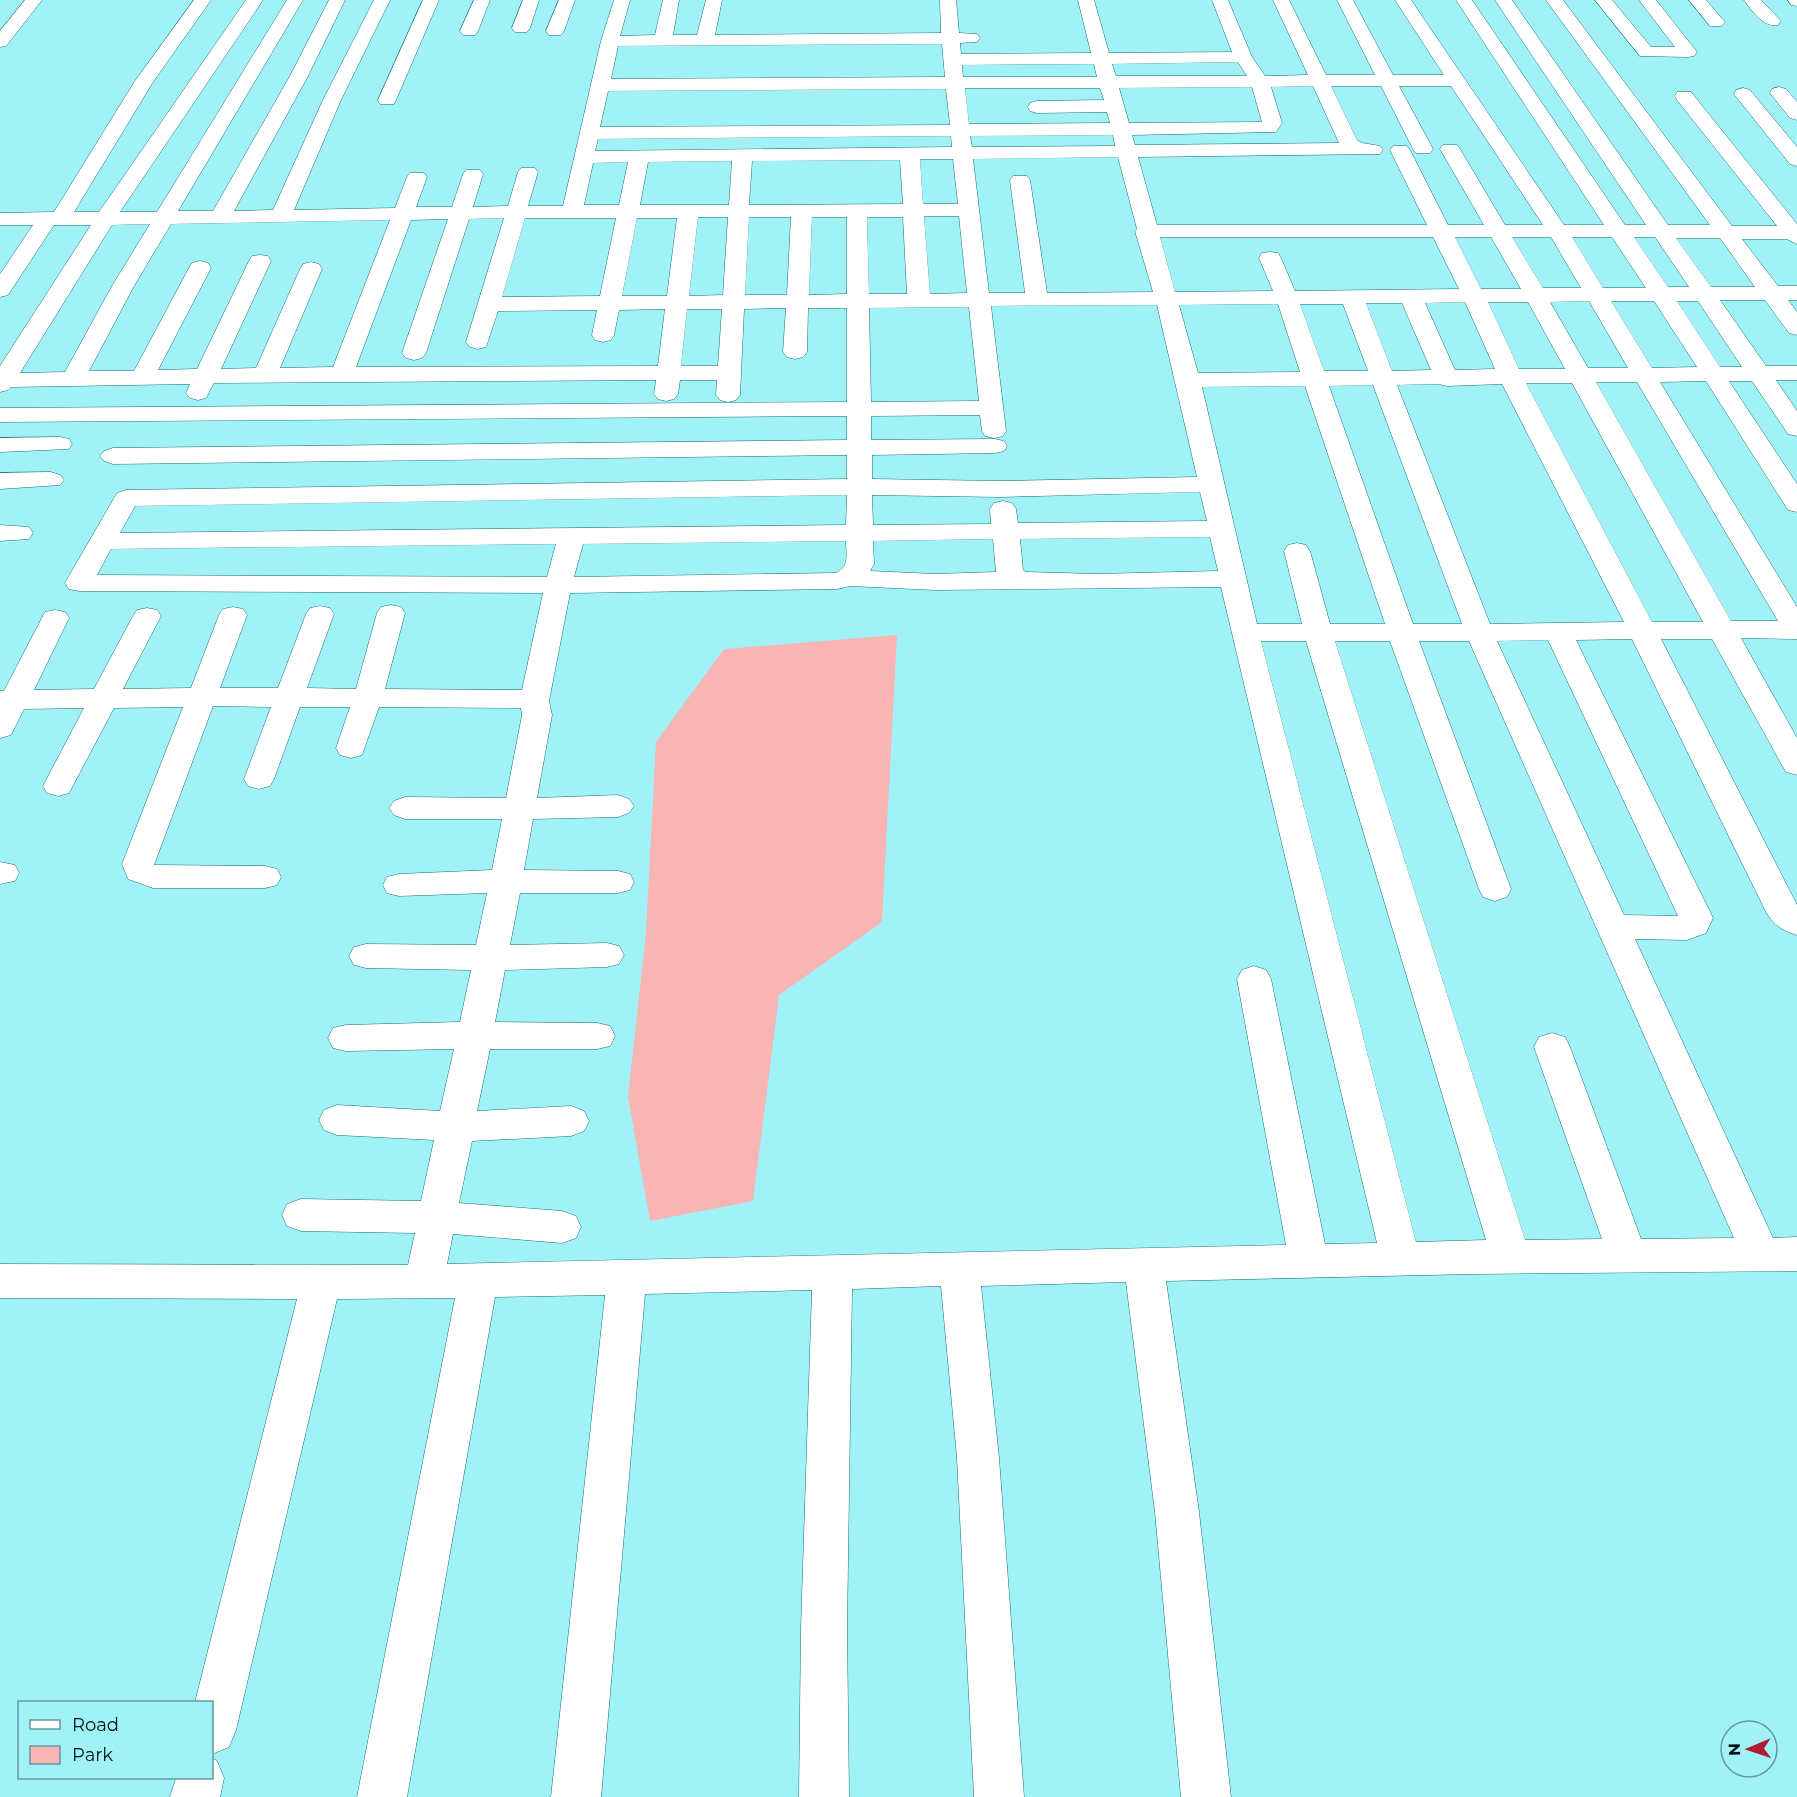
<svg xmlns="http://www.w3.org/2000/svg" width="1797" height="1797" font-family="Montserrat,sans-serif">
<rect width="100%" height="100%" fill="#a1f2f7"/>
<path fill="#f9b5b4" d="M897 635 882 922 779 995 753 1201 650 1221 628 1097 646 933 656 742 724 649Z"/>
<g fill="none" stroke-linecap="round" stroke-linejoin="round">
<g stroke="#177176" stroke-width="1">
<path id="minor" d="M25 0H42L6 46 0 47V31Z
M194 0H211L153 82 74 212H99L246 0H263L120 212H157L287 0H303L178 211H213L290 76 329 0H345L308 76 234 211 273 210 323 100 374 0H390L341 100 294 210 395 208 407 177 410 173H424L427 177 416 207H452L463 174 466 170H480L483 174 473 207 508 206 518 172 521 168H535L538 172 528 206H563L601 41 614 0H630L620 36 655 35 663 0H679L673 35H697L706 0H722L715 35 941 33 940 0H956L959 33 977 34 980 38 977 42 960 43 961 54 1091 53 1078 0H1094L1109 53 1232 52 1212 0H1228L1252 57 1265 76 1308 75 1273 0H1289L1326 75H1375L1337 0H1353L1393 75H1444L1395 0H1411L1564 225H1604L1456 0H1472L1625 225H1646L1495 0H1512L1668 225H1710L1546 0H1563L1732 226H1777L1677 100 1675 96 1677 92H1691L1797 224V244L1787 239H1742L1778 286H1797V300H1788L1797 312V335L1789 333 1765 300H1720L1766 366H1797V380H1776L1797 411V436L1788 434 1752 381H1729L1797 484V512L1788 510 1706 381 1660 382 1797 607V639L1741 638 1797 738V775L1786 772 1782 765 1712 639H1661L1797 905V935C1783 931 1774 925 1766 912L1632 639 1576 640 1713 918 1706 933 1687 940 1635 939 1773 1238 1797 1237V1271L1472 1274 1166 1281 1199 1512 1231 1797H1181L1155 1512 1126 1282 981 1286 999 1458 1024 1797H974L957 1458 941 1286 852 1289 847 1628 849 1797H799L801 1628 812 1290 645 1294 601 1797H551L605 1295 495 1297 407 1797H357L455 1298 337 1299 236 1730 229 1747 212 1754V1702H195L297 1299 0 1298V1264L408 1265 415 1233 301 1231 287 1226 282 1215 287 1204 301 1199 421 1201 434 1140 337 1135 324 1130 319 1120 324 1110 337 1105 440 1111 454 1049 346 1051 333 1048 328 1038 333 1028 346 1025 460 1022 471 970 366 968 354 965 349 956 354 947 366 944 476 945 487 893 399 896 387 893 383 885 387 877 399 874 492 870 502 819H405L394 815 389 808 394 801 405 797 506 798 522 715 521 708 379 707 362 755 351 758 340 755 336 748 350 707H300L274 779 270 786 259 789 248 786 244 779 271 707 213 706 154 865 265 866 277 869 281 877 277 885 265 888H153L128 879 122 864 183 707 114 708 69 793 58 796 47 793 43 786 84 708 24 709 11 735 0 738V691H4L45 612 55 610 65 612 69 618 34 690 94 689 133 616 137 610 147 608 157 610 161 616 123 689 191 688 219 615 223 609 233 607 243 609 247 615 220 688H278L306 614 310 608 320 606 330 608 334 614 307 688 356 689 377 613 381 607 391 605 401 607 405 613 385 689 522 690 543 593 79 591 69 589 65 583 117 493 126 490 847 479V455L113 464 104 461 100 456 104 451 113 448 847 440V416L0 422V408L847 402V308H808L807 352 803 357 795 359 787 357 783 352 786 308 744 309 740 395 736 400 728 402 720 400 716 395 717 380H680L678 394 674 399 666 401 658 399 654 394 656 380 214 383 206 398 198 400 190 398 186 393 190 384 11 387 8 390 0 392V366L91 225H54L8 295 0 297V274L33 225H0V213L54 212 135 81ZM942 44 945 77 611 79 618 46ZM1238 62 1247 76H1116L1112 64ZM1094 64 1097 77H963L962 65ZM1313 86 1339 143 1135 145 1132 135 1276 132 1282 123 1271 87ZM1331 86H1381L1413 149 1416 153H1430L1433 149 1399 86H1451L1543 225H1505L1460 149 1457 145H1443L1440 149 1484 225H1448L1410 150 1407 146H1393L1390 150 1427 225H1157L1138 157 1380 154 1383 150 1380 146 1362 143 1357 140ZM1252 87 1262 122 1129 123 1119 88ZM965 88H1100L1104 100 1037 101 1030 103 1028 107 1030 111 1037 113 1107 112 1110 123 969 124ZM946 89 950 125 600 127 608 91ZM1113 135 1115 146 972 147 970 136ZM951 136 952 147 595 151 598 139ZM1118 157 1137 229 1135 231 1153 292 1047 293 1030 180 1027 176H1013L1010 180 1025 293H989L973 159ZM920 159H953L958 204H923ZM900 160 903 204 749 205 752 161ZM732 161 729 205H640L648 162ZM628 162 619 205H584L593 163ZM924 216H959L967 293 930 294ZM698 217H728L723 295 689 296ZM749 217H791L787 295H745ZM812 217H847V294L809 295ZM867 217H903L907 294H869ZM504 218 466 342 470 347 478 349 486 347 498 311 597 310 592 335 595 340 603 342 611 340 614 335 619 310 665 309 658 366 356 367 411 220 448 219 402 353 406 358 414 360 422 358 426 353 469 219ZM525 218H616L600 296 502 297ZM637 218H677L667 296H622ZM390 220 333 367 280 368 322 269 319 264 311 262 303 264 300 269 256 368 221 369 271 261 268 256 260 255 252 256 249 261 197 369 158 370 211 268 208 263 200 261 192 263 189 268 134 371H89L134 286 171 224ZM150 224 112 286 65 372 20 373 112 225ZM1160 237H1433L1459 289 1295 291 1281 258 1278 253 1270 252 1262 253 1259 258 1273 291 1175 292ZM1455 237H1491L1521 289H1481ZM1512 237H1551L1581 288H1543ZM1572 237H1612L1646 288H1603ZM1634 237H1655L1689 287H1668ZM1676 238H1720L1755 287H1711ZM1589 301 1628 368H1588L1550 302ZM1611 301H1654L1697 367 1652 368ZM1677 301H1698L1742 367H1720ZM1465 302 1495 369 1455 370 1425 303ZM1488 302H1528L1565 369H1519ZM1366 303H1402L1431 370 1392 371ZM1278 304 1300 372 1198 373 1179 305ZM1300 304H1343L1368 371H1324ZM1157 305 1197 477 1000 481 872 479V455L995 453 1004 451 1007 446 1004 441 995 439 871 440V416L980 415 982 431 985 436 994 438 1003 436 1006 431 991 306ZM969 307 979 401 871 402 869 308ZM687 309H722L718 366H681ZM1596 382H1637L1778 621H1731ZM1526 383H1572L1703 622H1652ZM1439 384 1447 386 1502 384 1624 622 1490 624 1397 385ZM1373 385 1462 624H1413L1329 386ZM1305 386 1385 624H1330L1310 551 1306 545 1297 543 1288 545 1284 551 1302 624H1257L1202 387ZM1200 492 1207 521 1018 523 1016 509 1012 503 1003 501 994 503 990 509 991 524 873 525 872 495 1000 497ZM847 495 846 525 120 533 135 506ZM1210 537 1218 571 1096 574 1026 572 1023 570 1020 539ZM993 539 996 572 935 574 870 571 874 564 873 541ZM846 541C846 554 850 567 836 573L574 577 583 544ZM556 544 547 577 97 575 111 549ZM850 586 935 590 1221 587 1377 1243 1325 1244 1271 979 1266 970 1254 966 1242 970 1237 979 1286 1245 447 1264 453 1234 562 1243 576 1238 581 1227 576 1216 562 1211 459 1203 472 1141 571 1136 584 1131 589 1121 584 1111 571 1106 477 1111 490 1049H597L610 1046 615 1036 610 1026 597 1023 495 1022 505 970 607 967 619 964 624 955 619 946 607 943 510 945 520 893H618L630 890 634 882 630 874 618 871 524 870 533 819 618 817 629 813 634 806 629 799 618 795 537 798 552 715 549 701 570 593 837 589ZM1548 640 1678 916 1624 915 1497 641ZM1261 641H1306L1486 1240 1416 1242ZM1335 641H1390L1479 889 1483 897 1495 901 1507 897 1511 889 1419 641H1469L1734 1238 1641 1239 1570 1047 1565 1037 1552 1033 1539 1037 1534 1047 1602 1239 1525 1240Z
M423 0H439L396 100 394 104H380L378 100Z
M474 0H490L478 31 475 35H463L460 31Z
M523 0H539L530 28 527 32H515L512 28Z
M559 0H575L564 31 561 35H549L546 31Z
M1595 0H1612L1651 47H1675L1639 0H1656L1697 52 1694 56 1688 57 1640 56Z
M1689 0H1706L1725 22 1722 26H1710Z
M1744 0H1761L1781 21 1778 25C1764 28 1752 11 1744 0Z
M1788 0H1797V6L1791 5Z
M1779 87 1786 89 1797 102V120L1790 118 1770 93 1772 89Z
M1743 88 1750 90 1797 147V166L1790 164 1734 94 1736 90Z
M60 437 69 439 72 444 69 449 0 452V438Z
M51 472 60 475 64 480 60 485 0 489V473Z
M0 525 29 527 33 533 29 539 0 541Z
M0 862 15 865 19 873 15 881 0 884Z
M212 1758 217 1761 224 1778 220 1797H170L176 1778H212Z"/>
</g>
<use href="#minor" fill="#fff" fill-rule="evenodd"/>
</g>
<rect x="18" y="1701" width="195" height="78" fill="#a1f2f7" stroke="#61999d" stroke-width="1.5"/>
<rect x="30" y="1720" width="30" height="9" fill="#ffffff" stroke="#61999d" stroke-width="1.5"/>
<text x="72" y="1731" font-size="18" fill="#001416">Road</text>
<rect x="30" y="1746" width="30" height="18" fill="#f9b5b4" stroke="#61999d" stroke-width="1.5"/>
<text x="72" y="1761" font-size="18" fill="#001416">Park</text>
<g transform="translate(1749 1749) rotate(268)"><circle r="28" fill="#a1f2f7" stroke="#61999d" stroke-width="1.5"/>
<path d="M0-4.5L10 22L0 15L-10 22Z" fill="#af1b31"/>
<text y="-9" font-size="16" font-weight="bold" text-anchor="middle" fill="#001416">N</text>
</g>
</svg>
